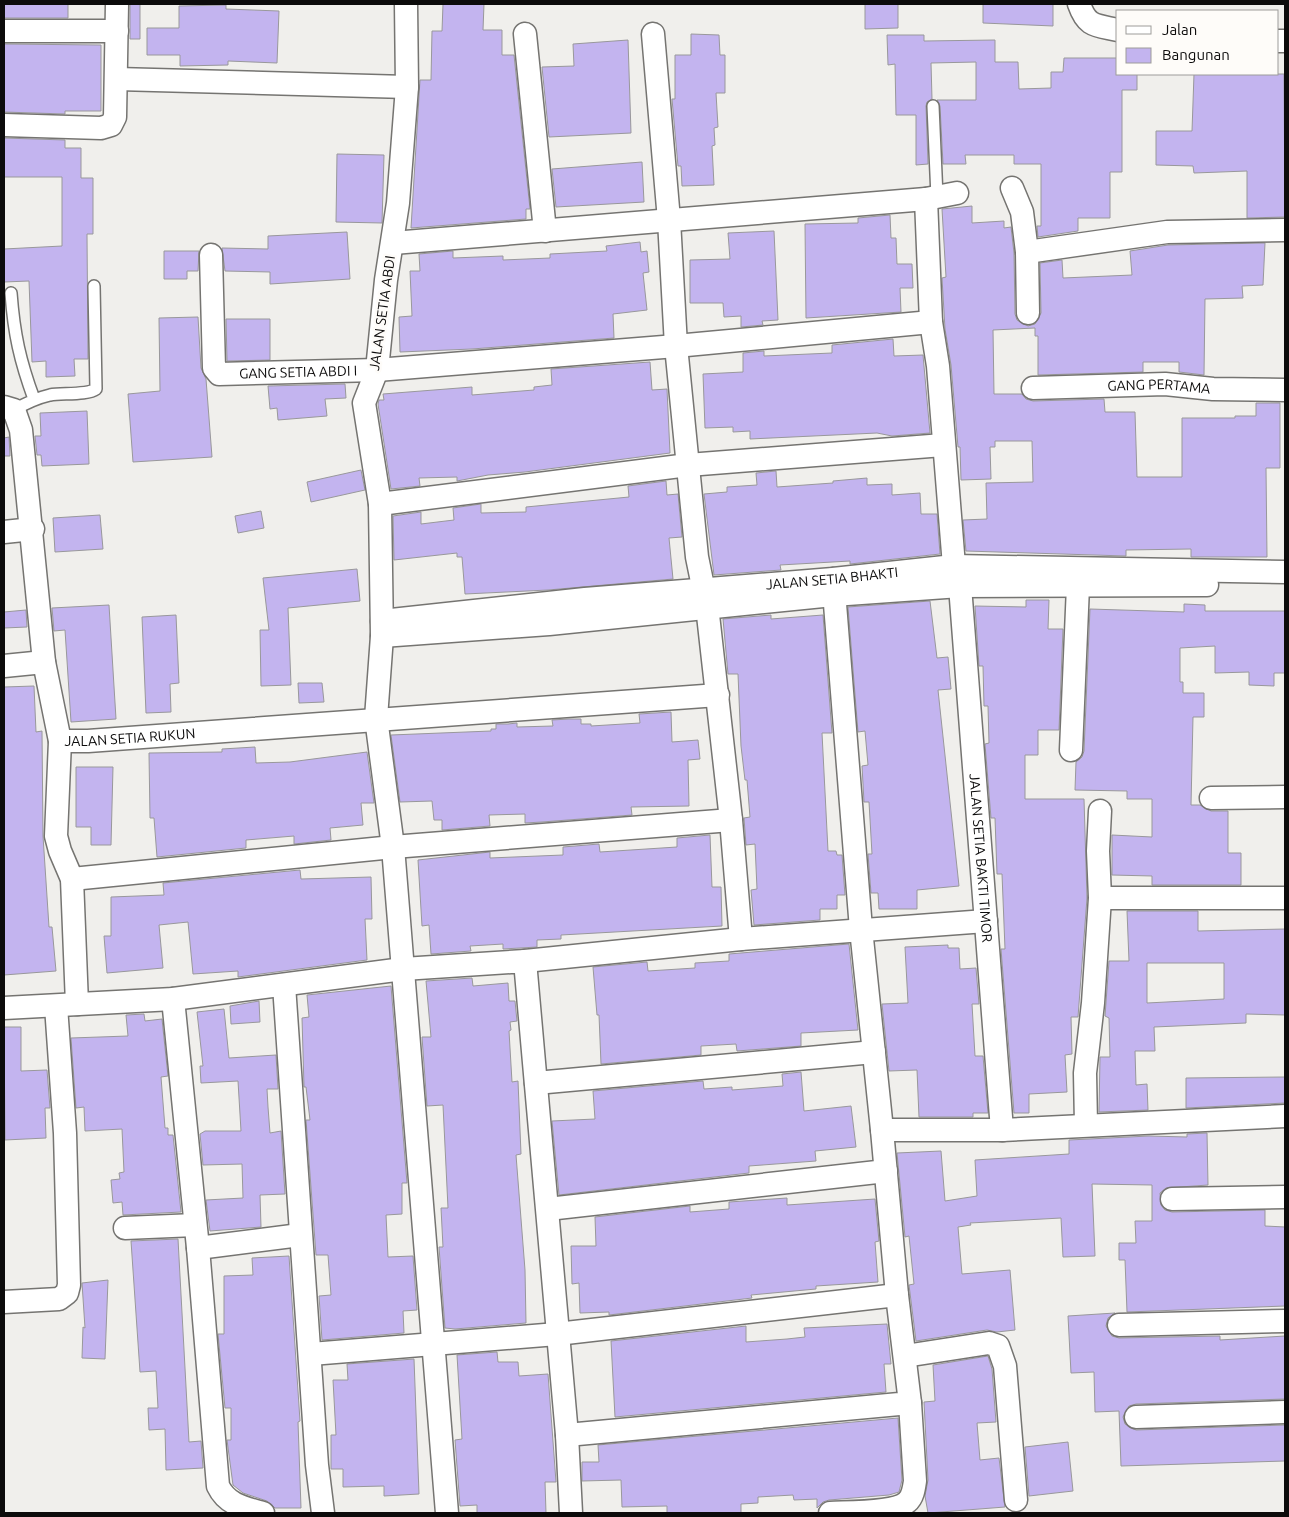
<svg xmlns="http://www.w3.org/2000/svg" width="1289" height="1517" font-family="Ubuntu,sans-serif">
<rect width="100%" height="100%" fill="#f0efec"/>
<path fill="#c3b4ef" stroke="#99989b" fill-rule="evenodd" d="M4 4H68V18H4Z
M130 4H140V39H130Z
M443 4H484L483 30H502V55H514L530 209H526V219L411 228 420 80H431L432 31H442Z
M865 4H898V28L865 29Z
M983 4H1053V26L983 23Z
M226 5V9L279 11 277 63 228 61V65L180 66V55H147V28H179V6Z
M691 34 719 35 720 55H725V93H716L718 127 714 128 715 145 712 146 714 185 682 186 681 166H678L672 99H675V55H691Z
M887 35H924V41L995 40V62H1018L1019 89 1051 88V72H1063L1064 58H1118V74H1137V90H1122V172H1110V218H1078V231L1038 237 1037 226H1041V164H1014V155H965L966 164H943L940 106 937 100H976V62L931 63 932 99 927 102 926 106 928 164 916 165V115H896L895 64 888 65Z
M628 40 631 133 549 137 542 67 574 66 573 44Z
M4 44 101 45V111H65V114L4 112Z
M1194 74H1284L1285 217 1247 218V171L1194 173 1193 166 1156 165V131H1192Z
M4 138 65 140V148H81V178H93V234H87L88 359H74L75 376 46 377V361L32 362 29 281 4 282V249L62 246V177H4Z
M337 154 384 155 382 223 336 222Z
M642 162 644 202 556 207 552 169Z
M972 206V223L1004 221V228L1011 227 1014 253 1015 314 1017 320 1028 326 1035 324 1041 313 1040 263 1062 260 1063 278 1132 275 1130 251 1168 245 1265 243 1263 285 1242 286 1243 298 1205 299 1204 375 1179 372V362H1143V372L1038 375V336H1035V328L993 330 994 394H1022L1026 399 1033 401 1104 399 1105 412H1135L1137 477H1182V418H1235V416H1256V403H1280V468H1266L1267 557H1191V549L1126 550V556L966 551 963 520 987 519 986 483 1033 482 1032 441H995V447H990L991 479 961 480 960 447H958L951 365 945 329 942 278 946 277 942 209Z
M890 215 891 238H896L897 264H912L913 288H900L901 312 806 318 805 224 858 223V218Z
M774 231 778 320 762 321 763 325 741 327V316L724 317 723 303H690V260L730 259 728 233Z
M347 232 350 279 270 284V272L225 271 222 248 268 249V236Z
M640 242 641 252 647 251 649 272 643 273 647 310 613 314 614 338 472 349 400 352 399 317 412 316 410 271H420L419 254 453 251V258L503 256V260L550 258V254L607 251 606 246Z
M164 251H199L198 271H187V279H164Z
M198 317 201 368 206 379 212 457 133 462 128 394 160 391 159 318Z
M226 319H270V360L227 361Z
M893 339 894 356 923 355 930 433 892 436 877 433 750 439V431L733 432V427L705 428 703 374 743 372V353L764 351V356L832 353V345Z
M650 362 652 390 667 389 670 453 525 472 488 475 457 481V477L419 478 420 486 391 489 378 404 379 400H384L383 394 472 387V395L534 390V387L552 385 551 369Z
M345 384 346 398 325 399 327 416 278 420 277 408 270 409 268 386Z
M87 411 89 464 42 466 41 455H37L35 436H41L40 413Z
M9 437 10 456H4V438Z
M361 470 365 490 311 502 307 482Z
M776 471 777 487 833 483V481L867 478V485L892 484V495L920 493 921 514H937L940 554 850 564V561L780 565 781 570 714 575 704 494 727 492V487L757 485 756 473Z
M666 481 667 495 678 494 682 537 669 538 673 579 548 590 465 594 462 557H457V553L394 560 393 516 421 512V524L454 520 453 508 481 504V513L526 512V507L629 497 628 486Z
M261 511 264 528 238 533 235 516Z
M100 515 103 549 55 552 53 518Z
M357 569 360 601 288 608 291 685 261 686 260 630H269L263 578Z
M1026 600H1049L1048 629H1063L1059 730H1038V755H1025V799H1084L1087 898 1078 1017H1071L1072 1054 1065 1055 1067 1092 1029 1094V1113H1014L1001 949H1005L1002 874H997L995 818H991L985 744 989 743 988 706H984L983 666H979L975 606 1026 607Z
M930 601 937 658 948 657 951 689 938 690 959 886 917 890V909H879L878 893H871L868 854H872L869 802H864L862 766 868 765 865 731 858 732 848 607Z
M1184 604 1205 605V611H1285V673H1274V686L1249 685V672L1215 673V646L1180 648V682H1183V693H1204V717H1193L1191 805H1200L1211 811H1228V853H1241V885H1152V876L1112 875V835L1152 837V799H1127V791L1075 790 1076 762 1082 757 1084 751 1090 609 1184 612Z
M109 605 116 719 71 722 65 630 54 631 52 608Z
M26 610 27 627 4 628V612Z
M176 615 179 683 170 684 171 712 146 713 142 617Z
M771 615V619L823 615 832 733H822L828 851H836L837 855H842L845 895H837V909H820V920L754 925 751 890 757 889 755 844 746 845 744 818 750 817 747 780H745L741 746 738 674H728L723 619Z
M298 683H322L324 702 299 703Z
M34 686 36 732 42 731 43 836 49 927H52L56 971 4 975V687Z
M671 712 672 742 698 740 700 759 688 760 689 806 631 807 632 815 542 822 525 823V814L489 815 490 826 442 830V820H434L432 801 400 802 391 735 491 731V729H496V724H508L517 723V727L553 726 552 720 569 719H581V724H591V726L640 723 639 714Z
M255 747 256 763 290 762 367 752 374 803H361L363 825 330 828 331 840 294 844V836L246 840V848L157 857 154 818H150L149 753 222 752V749Z
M76 767H113L111 845H91V827H76Z
M710 835 712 887H721L722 926 561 935V939L537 940V947L503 949V944L470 946 471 951 431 954 429 925 422 926 418 860 490 852V858L563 855V847L599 844 600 852 677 847V838Z
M300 870 301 879 371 877 372 919H365L367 960 238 977V971L193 974 188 922 159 925 163 968 107 973 104 936H111V897L164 895 163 883Z
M1127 911H1198V931L1285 929V1015L1246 1014V1023L1154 1027 1155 1051H1135L1136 1085 1147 1084 1148 1110 1099 1112 1100 1057H1110L1109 1018 1105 1016 1109 961H1129ZM1147 963H1224V999L1147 1003Z
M849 944 858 1030 801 1033V1046L737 1051 736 1044 701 1046V1055L601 1064 599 1015H597L593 967 647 962 648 971 695 968V963L729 961V954Z
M948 945V948H959L960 969 976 968 979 1004H972L975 1056H983L988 1113H973V1117H919L917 1070 889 1071 882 1004 908 1003 905 947Z
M472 978 473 986 508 983 509 1001H515L517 1021 510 1022 511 1030 509 1031 512 1082 518 1081 521 1154 516 1155 525 1270 526 1323 455 1329 445 1328 439 1247H443L441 1208H448L443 1105 427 1106 422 1037H431L426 981Z
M391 986 407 1183H402V1214L386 1215 388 1257 413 1256 417 1310 403 1311 404 1333 322 1340 319 1296 331 1295 328 1255H316L306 1120H310L306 1087H304L302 1018 309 1017 307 995Z
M259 1001 260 1022 231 1024 230 1006Z
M224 1009 229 1058 276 1055 278 1089H267L268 1107 270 1133 281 1131 285 1194 260 1195 261 1227 210 1231 206 1200 243 1198 242 1164 203 1165 200 1134 205 1131H241L238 1081 201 1083 200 1066H203L197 1012Z
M144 1014 145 1021 162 1019 168 1076 161 1077 165 1128H168V1135H173L181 1212 123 1215 122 1202 113 1203 111 1180 120 1179 119 1173 124 1172 122 1129 85 1131 84 1107 76 1108 71 1038 128 1036 126 1015Z
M4 1027H21V1071L47 1070 50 1108H45L46 1138 5 1140Z
M801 1072 804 1111 851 1106 856 1147 815 1151 816 1161 749 1166V1173L559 1195 552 1121 595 1119 593 1091 703 1081 704 1089 732 1087V1090L783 1086 782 1074Z
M1285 1077V1103L1186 1108V1078Z
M1207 1133 1208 1185 1166 1188 1160 1193 1161 1205 1165 1210 1172 1212 1265 1210V1226L1285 1227V1306L1127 1312 1125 1260H1119V1243H1136L1135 1221H1152V1185L1092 1184 1095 1256 1063 1257 1061 1218 970 1223 971 1225 958 1227 962 1274 1010 1270 1015 1330 997 1332 987 1330 916 1341 909 1285 914 1284 909 1236 905 1237 897 1153 941 1151 945 1201 977 1196 975 1160 1069 1154V1140L1149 1136 1187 1137V1134Z
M787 1198V1205L875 1199 879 1241 875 1242 878 1282 816 1286V1289L751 1295 752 1298 609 1315V1312L580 1313 579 1283 572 1284 571 1246H596L595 1217 690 1206V1212L729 1209V1202Z
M178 1239 189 1442 201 1441 203 1468 166 1470 165 1429 149 1430 148 1408H158L156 1371 140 1372 131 1241Z
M289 1256 300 1421 298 1422 301 1508H275L267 1501 243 1493 233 1485 227 1440H231V1408H225L218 1334H224V1276L253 1275 252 1258Z
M108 1280 105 1359 82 1358 83 1327 85 1328 82 1283Z
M1115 1313 1108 1318 1106 1326 1112 1336 1119 1338 1220 1336V1340L1285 1336V1399L1136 1404 1129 1406 1123 1417 1125 1424 1136 1430 1285 1425V1461L1121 1466 1119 1411 1095 1412 1094 1372 1071 1373 1068 1316Z
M887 1324 891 1364H884L886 1392 615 1417 611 1341 746 1326V1342L787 1339 805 1337 804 1328Z
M497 1352 498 1362H518L519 1376 548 1374 556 1482H545L546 1513H477V1505L460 1506 455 1440 462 1439 457 1355Z
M988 1356 992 1369 996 1422 977 1423 980 1460 999 1458 1005 1507 928 1513 925 1496 928 1480 924 1402 935 1401 933 1365Z
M414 1359 419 1494 384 1496V1486L343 1487V1469H331V1435H336L333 1380H348L347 1364Z
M898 1418 902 1480 899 1492 889 1495 829 1500 823 1502 817 1508V1499L794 1500 793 1495 758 1497V1503L741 1504V1513H667V1506L622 1507 621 1480 582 1481V1462H599L598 1445Z
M1068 1442 1073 1491 1029 1496 1025 1447Z"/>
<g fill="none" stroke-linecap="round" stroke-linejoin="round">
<g stroke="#757471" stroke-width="14">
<path id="lane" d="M933 106 937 197
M11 293C14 334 20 361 34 399
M14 410C26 403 37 398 50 395 62 393 88 395 96 389L94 286"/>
</g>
<g stroke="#757471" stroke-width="25">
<g id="street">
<path d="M406 4 407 87 398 203 386 280 377 370 364 403 380 504 382 636 376 718 393 847 447 1513"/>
<path d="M1079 4C1087 27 1095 25 1118 30"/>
<path d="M4 31H117"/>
<path d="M525 34 545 231"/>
<path d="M653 34 669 220 676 346 697 557 707 606 731 820 741 939"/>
<path d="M1278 41H1285"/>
<path d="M117 79 407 87"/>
<path d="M4 125 101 128 111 125 115 117 117 4"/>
<path d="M1012 188 1022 212 1027 252 1028 313"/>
<path id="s1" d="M926 199 931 322 938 366 954 566 960 586 1002 1130"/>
<path d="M393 243 926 199 957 193"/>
<path d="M1027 252 1167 232 1285 230"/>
<path id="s2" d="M211 255 214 368 219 374 377 370 676 346 931 322"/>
<path id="s3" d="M1033 388 1165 384 1213 389 1285 390"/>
<path d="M4 407 14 410 21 430 44 662"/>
<path d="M380 504 688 465 943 445"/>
<path d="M4 532 33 529"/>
<path id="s4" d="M382 621 585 599 833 579 954 566 1285 572"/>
<path d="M382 636 549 624 833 595 960 586 1207 585"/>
<path d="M4 666 44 662 60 741 56 836 60 851 72 879 77 1004"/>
<path id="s5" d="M60 741H88L718 695"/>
<path d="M1071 750 1078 586"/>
<path d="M1211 798 1285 797"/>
<path d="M1100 811 1098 851 1100 898H1285"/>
<path d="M72 879 393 847 731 820"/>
<path d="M525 961 741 939 986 921"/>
<path d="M284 985 317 1465 323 1513"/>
<path d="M173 999 198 1248 218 1486C227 1505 245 1508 263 1513"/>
<path d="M4 1008 173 999 403 969 525 961 567 1435 910 1403 897 1295 882 1130 861 929 833 579"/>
<path d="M536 1083 874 1052"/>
<path d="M1086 1125 1085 1073 1093 1003 1100 898"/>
<path d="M882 1130H1002L1285 1116"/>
<path d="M1172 1199 1285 1197"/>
<path d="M548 1209 886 1171"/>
<path d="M125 1228 195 1225"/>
<path d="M198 1248 300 1235"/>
<path d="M4 1302 59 1299 67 1293 69 1285 65 1133 56 1006"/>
<path d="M1119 1325 1285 1321"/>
<path d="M311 1354 557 1334 897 1295"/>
<path d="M905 1356 989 1343 998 1346 1005 1366 1016 1500"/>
<path d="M1136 1417 1285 1412"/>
<path d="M567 1435 571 1513"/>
<path d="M830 1513C847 1512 895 1513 907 1502 913 1497 914 1488 915 1481L910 1403"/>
</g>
</g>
<use href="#lane" stroke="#fff" stroke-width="11"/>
<use href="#street" stroke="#fff" stroke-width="22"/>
</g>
<g text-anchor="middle" stroke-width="5" stroke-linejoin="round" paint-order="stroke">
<g font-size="14" fill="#0c0b0b" stroke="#fefcf9">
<text transform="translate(382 313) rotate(-82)" y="5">JALAN SETIA ABDI</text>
<text dy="5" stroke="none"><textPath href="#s2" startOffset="200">GANG SETIA ABDI I</textPath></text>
<text dy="5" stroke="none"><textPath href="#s3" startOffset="126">GANG PERTAMA</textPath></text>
<text dy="5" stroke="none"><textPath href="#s4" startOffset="452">JALAN SETIA BHAKTI</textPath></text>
<text dy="5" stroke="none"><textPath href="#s5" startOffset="70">JALAN SETIA RUKUN</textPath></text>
<text dy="5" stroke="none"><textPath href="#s1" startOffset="662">JALAN SETIA BAKTI TIMOR</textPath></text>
</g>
</g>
<rect width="1289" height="1517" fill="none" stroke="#0c0b0b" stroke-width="10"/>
<rect x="1116" y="10" width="162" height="65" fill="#fefcf9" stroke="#9d9c9a"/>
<rect x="1126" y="26" width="25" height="8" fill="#ffffff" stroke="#9d9c9a"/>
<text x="1162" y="35" font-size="15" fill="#0c0b0b">Jalan</text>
<rect x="1126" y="48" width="25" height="15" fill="#c3b4ef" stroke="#9d9c9a"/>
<text x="1162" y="60" font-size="15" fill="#0c0b0b">Bangunan</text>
</svg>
